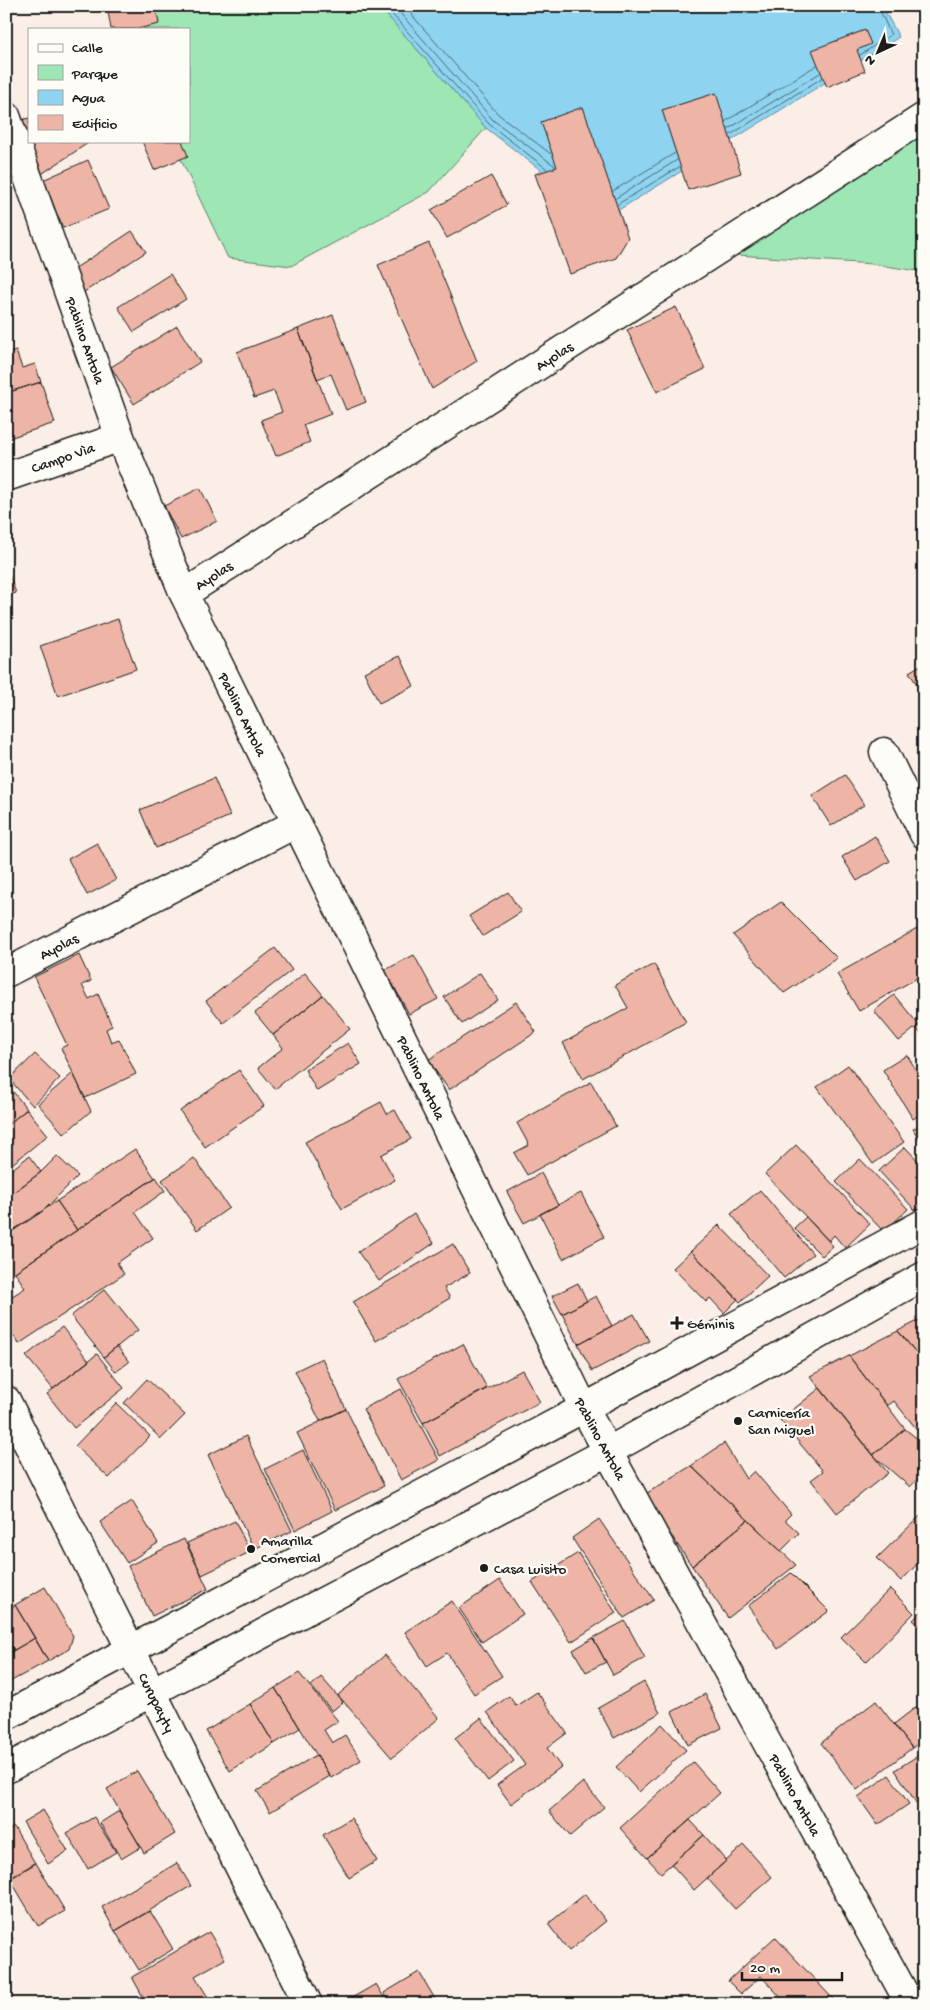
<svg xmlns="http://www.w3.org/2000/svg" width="930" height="2010" font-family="'Gochi Hand',sans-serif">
<rect width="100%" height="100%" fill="#faeee7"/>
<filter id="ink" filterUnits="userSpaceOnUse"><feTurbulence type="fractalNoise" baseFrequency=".02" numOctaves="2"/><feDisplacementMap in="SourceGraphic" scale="10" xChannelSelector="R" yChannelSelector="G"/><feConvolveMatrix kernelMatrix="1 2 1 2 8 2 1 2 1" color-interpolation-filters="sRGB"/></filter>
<g filter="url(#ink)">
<path fill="#9ee6b4" stroke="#5d8168" d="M138 6H379L486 128 429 192 291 266 228 258 172 141H189V29H144Z
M924 122V272L873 264 722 254Z"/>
<path fill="#8ed4f0" stroke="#608a9b" d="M379 6H882L899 37 604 219 486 128Z"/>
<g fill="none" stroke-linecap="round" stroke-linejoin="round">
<path stroke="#4a6671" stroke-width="1" d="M385 6 489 124 547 169
M394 6 493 120 555 166
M404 6 498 114 551 154
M860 55 891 35 878 6
M726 121 817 65
M728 129 820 73
M730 135 822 78
M613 191 675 153
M616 198 677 160
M618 204 679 167"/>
</g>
<path fill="#eeb5a6" stroke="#1c1c1c" d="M107 6H156L159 24 137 29H111Z
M865 30 871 44 857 50 865 71 827 87 812 50Z
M716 93 741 173 688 190 662 110Z
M583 107 628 238 616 258 570 274 535 174 557 167 541 122Z
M29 118V141H91L37 177 17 121Z
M142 141H182L188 156 154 170Z
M88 160 109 209 63 228 43 180Z
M491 176 507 205 447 238 431 210Z
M132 231 146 252 81 294 68 273Z
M429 243 477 361 432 389 378 265Z
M170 274 186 299 134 332 118 307Z
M676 307 705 369 657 392 627 330Z
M333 315 366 402 346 410 331 374 317 379 298 329Z
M177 326 200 362 134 404 111 367Z
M298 329 331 414 303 425 310 442 276 456 261 420 282 412 274 391 254 398 237 352Z
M16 351 22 368 35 364 41 382 6 393V354Z
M41 382 55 423 9 438 6 430V393Z
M200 488 217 521 181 539 164 506Z
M6 567 16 593 6 596Z
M118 619 136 669 58 696 40 646Z
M400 656 414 686 379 703 364 672Z
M924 663V679L916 683 909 672Z
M924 679V696L916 683Z
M845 775 864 805 831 826 812 796Z
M214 778 230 816 156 848 140 810Z
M875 836 890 861 857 881 842 857Z
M97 843 116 880 87 895 68 859Z
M508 892 521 912 483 936 469 916Z
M781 902 837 958 784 993 733 935Z
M917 929 924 941V974L859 1011 837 974Z
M275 948 292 970 223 1023 206 1001Z
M79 955 91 981 82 985 89 999 98 994 112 1026 106 1029 111 1042 119 1039 136 1074 85 1098 61 1048 67 1045 34 977Z
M414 955 438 999 409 1014 385 970Z
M654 964 686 1022 583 1079 563 1043 628 1008 615 985Z
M305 973 323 995 273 1035 255 1013Z
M480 973 498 1000 462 1024 444 997Z
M323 995 350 1029 275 1089 258 1068 283 1048 273 1035Z
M894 995 919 1025 899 1041 874 1011Z
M516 1002 536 1032 449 1090 428 1060Z
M924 1022V1038L916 1028Z
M348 1043 361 1064 317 1091 305 1070Z
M35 1054 60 1078 33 1106 9 1079Z
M907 1055 924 1083V1112L913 1119 883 1070Z
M848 1065 904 1142 873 1164 817 1087Z
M239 1070 264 1106 205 1147 180 1111Z
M73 1073 91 1111 64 1134 38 1104Z
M591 1082 616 1126 527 1175 514 1153 529 1145 517 1123Z
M6 1083 27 1109 6 1126Z
M381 1102 387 1114 395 1110 411 1139 381 1155 395 1180 342 1209 305 1142Z
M27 1109 48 1135 6 1169V1126Z
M924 1123V1147L913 1129Z
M796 1145 870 1224 845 1248 834 1235 829 1241 765 1174Z
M905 1147 924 1167V1203L915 1210 879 1171Z
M135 1149 155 1178 77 1230 57 1201Z
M29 1156 41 1172 6 1198V1174Z
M57 1156 78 1176 43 1211 8 1234 6 1198 41 1172Z
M194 1158 229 1208 197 1230 162 1180Z
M860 1159 908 1209 884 1232 836 1182Z
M541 1173 558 1205 524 1223 507 1192Z
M156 1177 165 1191 135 1212 153 1238 117 1263 124 1274 19 1344 6 1325V1300L25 1288 15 1272Z
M760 1190 813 1254 784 1278 731 1214Z
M581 1193 604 1237 563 1259 540 1214Z
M57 1201 77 1230 6 1278V1235Z
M414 1214 434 1243 379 1281 358 1252Z
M806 1217 833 1246 822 1256 794 1228Z
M719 1225 768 1276 740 1302 691 1251Z
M453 1244 470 1273 444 1288 450 1298 376 1341 353 1302Z
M691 1251 738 1299 724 1313 710 1298 706 1302 673 1268Z
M578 1283 587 1301 562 1314 552 1296Z
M105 1289 138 1330 104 1357 71 1316Z
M596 1296 612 1326 578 1344 562 1314Z
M634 1314 649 1341 592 1371 578 1344Z
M924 1318V1362L898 1331Z
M62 1327 89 1361 53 1389 26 1356Z
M898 1331 924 1362V1428L919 1432 894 1401 887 1406 849 1356Z
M463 1344 487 1388 423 1423 398 1379Z
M117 1346 129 1362 116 1372 104 1357Z
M97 1354 124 1388 74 1428 47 1394Z
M849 1356 905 1429 873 1455 810 1376Z
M322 1358 346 1409 320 1421 295 1371Z
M522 1370 540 1402 440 1456 423 1423Z
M147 1379 185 1415 161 1439 124 1403Z
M820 1388 888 1473 837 1513 811 1480 823 1471 780 1420Z
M401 1389 439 1460 401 1480 363 1409Z
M116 1403 150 1436 109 1478 75 1446Z
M346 1409 384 1486 335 1510 297 1433Z
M905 1429 924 1444V1472L910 1487 873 1455Z
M246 1436 292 1531 254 1549 208 1455Z
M724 1443 746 1479 754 1471 791 1514 785 1520 799 1533 781 1551 691 1466Z
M303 1450 332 1511 295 1530 265 1469Z
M691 1466 748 1520 692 1566 644 1495Z
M132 1501 158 1543 127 1563 100 1522Z
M920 1516 924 1520V1557L901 1581 877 1558Z
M599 1519 654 1600 624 1618 572 1538Z
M748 1520 796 1565 728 1618 692 1566Z
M235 1521 250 1552 202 1575 187 1543Z
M184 1539 208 1589 152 1616 128 1566Z
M578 1553 616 1613 571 1642 532 1582Z
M791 1573 829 1611 778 1649 748 1606Z
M500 1580 523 1614 482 1642 459 1608Z
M45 1587 73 1636 69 1649 48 1661 15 1605Z
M890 1589 914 1613 866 1662 841 1637Z
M452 1601 502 1676 474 1694 447 1653 427 1666 405 1632Z
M15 1605 35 1638 14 1650 6 1637V1610Z
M924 1609V1630L913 1620Z
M625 1621 645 1658 613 1675 593 1638Z
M6 1637 14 1650 6 1655Z
M35 1638 48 1661 6 1684V1655Z
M593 1638 606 1662 586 1672 573 1650Z
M385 1655 439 1718 392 1758 338 1695Z
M299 1673 338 1721 324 1730 332 1743 345 1735 361 1760 331 1778 275 1688Z
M321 1677 343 1702 332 1711 311 1686Z
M924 1677V1690L917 1682Z
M644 1682 660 1713 614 1738 598 1708Z
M275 1688 300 1728 274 1744 250 1704Z
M537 1692 567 1733 547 1748 561 1767 511 1804 497 1785 525 1765 487 1712 509 1696 516 1706Z
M705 1694 722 1728 688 1745 672 1712Z
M876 1701 912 1748 857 1790 821 1743Z
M924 1701V1739L912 1748 894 1724Z
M250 1704 274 1744 230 1771 206 1731Z
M481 1718 514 1761 488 1781 455 1738Z
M662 1724 686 1750 639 1792 616 1767Z
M924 1752V1815L895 1770Z
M316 1755 330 1776 270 1812 257 1791Z
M693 1762 720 1793 647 1858 620 1828Z
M137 1771 175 1834 144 1853 107 1789Z
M889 1775 909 1804 878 1825 858 1797Z
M583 1782 604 1807 570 1836 549 1811Z
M43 1810 68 1851 48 1864 23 1822Z
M119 1811 141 1847 121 1859 100 1823Z
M94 1817 116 1852 88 1869 67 1833Z
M351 1818 377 1861 349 1878 323 1835Z
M690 1820 704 1835 661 1873 647 1858Z
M14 1827 35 1863 6 1880V1832Z
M704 1835 726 1861 694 1890 671 1864Z
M744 1845 772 1877 735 1909 707 1878Z
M36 1863 65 1911 38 1926 10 1879Z
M177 1863 191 1886 115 1931 102 1907Z
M585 1894 606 1921 569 1951 548 1924Z
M150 1911 173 1949 139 1970 115 1931Z
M6 1927 13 1939 6 1944Z
M209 1932 225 1959 195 1976 212 2004H147L132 1977Z
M775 1937 833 1999 828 2004H787L761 1976 741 1994 728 1981Z
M419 1972 438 2004H391L384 1993Z
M376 1984 388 2004H343V2003Z"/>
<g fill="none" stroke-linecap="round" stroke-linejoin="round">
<g stroke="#1c1c1c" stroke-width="31">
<g id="minor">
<path id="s1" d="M6 116 120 437 184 594 584 1408 910 2004"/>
<path id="s2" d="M6 477 120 437"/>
<path id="s3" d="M184 594 924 117"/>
<path d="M884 752 924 834"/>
<path id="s4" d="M6 973 297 823"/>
<path id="s5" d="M6 1400 308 2004"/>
</g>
</g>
<g stroke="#1c1c1c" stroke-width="31">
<path id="primary" d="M6 1716 584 1408 924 1223
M6 1769 607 1452 924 1276"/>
</g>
<use href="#minor" stroke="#fdfcf7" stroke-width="28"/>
<use href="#primary" stroke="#fdfcf7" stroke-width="28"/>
</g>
</g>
<g fill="#1c1c1c" stroke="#fdfcf7" stroke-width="2">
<path d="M674.5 1315.5h5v5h5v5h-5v5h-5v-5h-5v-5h5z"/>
<circle cx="738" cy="1421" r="5"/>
<circle cx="251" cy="1549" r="5"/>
<circle cx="484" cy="1568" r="5"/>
</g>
<g text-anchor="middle" stroke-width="4.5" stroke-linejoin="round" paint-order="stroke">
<g font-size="15" fill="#1c1c1c" stroke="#fdfcf7">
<text dy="5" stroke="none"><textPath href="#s1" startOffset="238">Pablino Antola</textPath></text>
<text dy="5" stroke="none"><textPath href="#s3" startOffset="440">Ayolas</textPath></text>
<text dy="5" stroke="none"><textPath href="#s2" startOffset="60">Campo Vìa</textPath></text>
<text dy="5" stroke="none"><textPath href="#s3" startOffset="35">Ayolas</textPath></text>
<text dy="5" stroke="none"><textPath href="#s1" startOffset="644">Pablino Antola</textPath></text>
<text dy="5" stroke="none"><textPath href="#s4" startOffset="59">Ayolas</textPath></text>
<text dy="5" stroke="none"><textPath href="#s1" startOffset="1049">Pablino Antola</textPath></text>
<text dy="5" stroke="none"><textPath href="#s1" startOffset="1452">Pablino Antola</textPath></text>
<text dy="5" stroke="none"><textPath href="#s5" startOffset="338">Curupayty</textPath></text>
<text dy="5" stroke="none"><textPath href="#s1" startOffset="1858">Pablino Antola</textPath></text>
</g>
<g font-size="15" fill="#1c1c1c" stroke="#fdfcf7" text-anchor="start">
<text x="687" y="1328">Géminis</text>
<text x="748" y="1417">Carnicería<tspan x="748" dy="17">San Miguel</tspan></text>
<text x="261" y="1545">Amarilla<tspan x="261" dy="17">Comercial</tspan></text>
<text x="494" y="1573">Casa Luisito</text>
</g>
</g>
<rect width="930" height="2010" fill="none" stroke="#fdfcf7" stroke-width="25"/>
<rect x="12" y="12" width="905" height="1985" fill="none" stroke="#1c1c1c" stroke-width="2" filter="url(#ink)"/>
<rect x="28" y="28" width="162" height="115" fill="#fdfcf7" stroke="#a3a29f"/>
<rect x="38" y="44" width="25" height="8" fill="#fdfcf7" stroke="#a3a29f"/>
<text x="72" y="52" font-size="15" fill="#1c1c1c">Calle</text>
<rect x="38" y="65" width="25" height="15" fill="#9ee6b4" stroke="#a3a29f"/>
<text x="72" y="78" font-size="15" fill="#1c1c1c">Parque</text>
<rect x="38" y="90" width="25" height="15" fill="#8ed4f0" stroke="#a3a29f"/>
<text x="72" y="102" font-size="15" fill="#1c1c1c">Agua</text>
<rect x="38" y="115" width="25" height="15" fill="#eeb5a6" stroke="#a3a29f"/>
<text x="72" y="128" font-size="15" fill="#1c1c1c">Edificio</text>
<g transform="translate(878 52) rotate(224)" stroke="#fdfcf7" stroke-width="4" paint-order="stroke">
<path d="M0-4L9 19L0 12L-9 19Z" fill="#1c1c1c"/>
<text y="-8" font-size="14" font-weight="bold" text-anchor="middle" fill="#1c1c1c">N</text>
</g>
<path d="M742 1972v8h100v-8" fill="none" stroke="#1c1c1c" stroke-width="2.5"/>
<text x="750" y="1972" font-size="15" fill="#1c1c1c" stroke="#fdfcf7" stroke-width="4" paint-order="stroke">20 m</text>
</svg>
